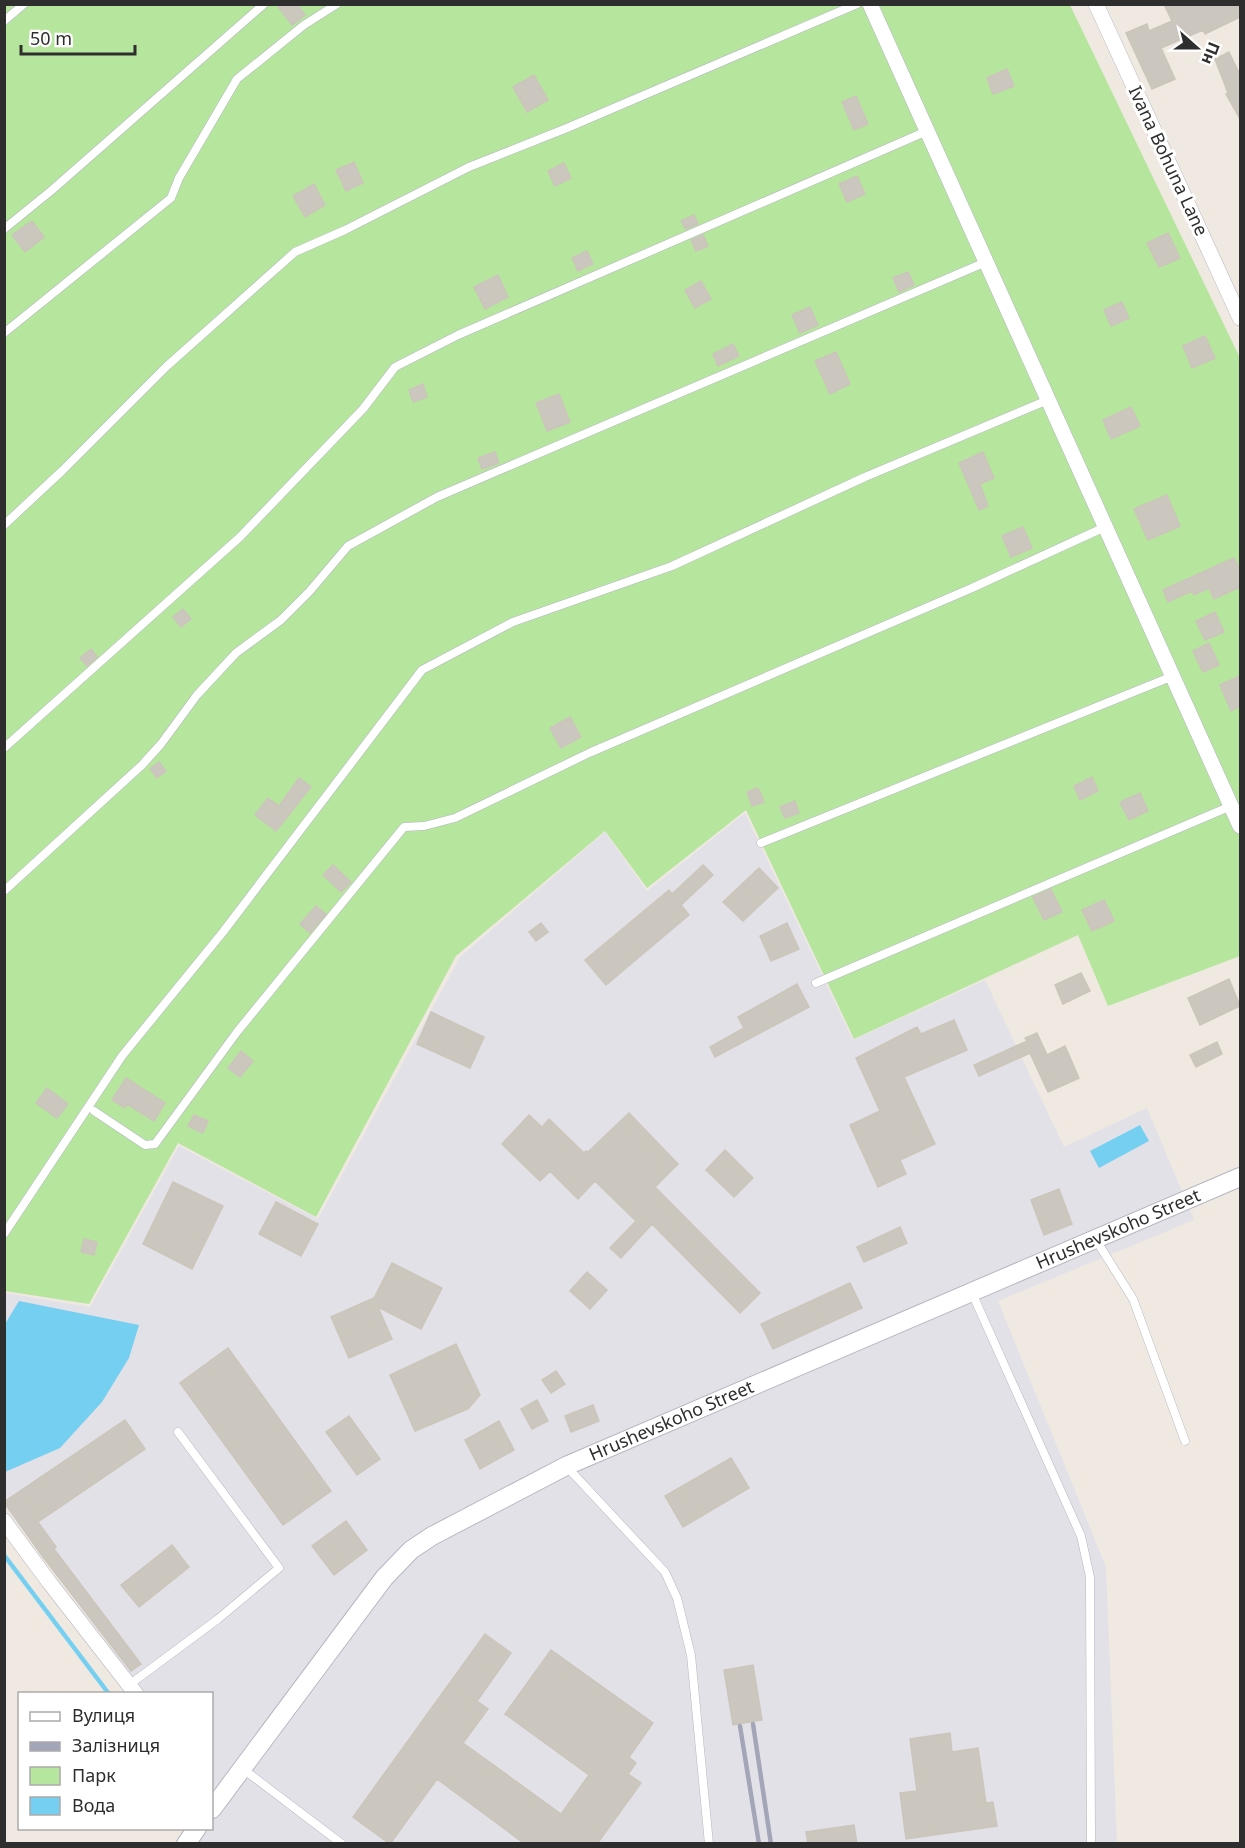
<svg xmlns="http://www.w3.org/2000/svg" width="1245" height="1848" font-family="'Noto Sans',sans-serif">
<rect width="100%" height="100%" fill="#efe9e1"/>
<path fill="#e3e1e8" d="M745 813 853 1040 985 980 1064 1147 1147 1108 1194 1220 998 1301 1106 1567 1117 1843H175L186 1829 212 1828V1794L215 1788 212 1783V1694L145 1693 5 1507V1293L90 1307 179 1146 318 1219 460 957 605 832 647 891Z"/>
<path fill="#b6e59e" d="M4 5H1070L1240 358V956L1108 1006 1078 935 854 1039 746 810 647 888 605 831 456 956 316 1217 178 1143 89 1304 5 1291Z"/>
<path fill="#75cff0" d="M1140 1125 1149 1141 1099 1168 1090 1151Z
M19 1301 139 1325 129 1358 102 1402 60 1448 5 1472V1324Z"/>
<g fill="none" stroke-linecap="round" stroke-linejoin="round">
<path stroke="#75cff0" stroke-width="4.5" d="M4 1555 109 1694"/>
</g>
<path fill="#cbc7bf" stroke="#cbc5ba" stroke-width="1.5" d="M276 4H297L305 15 292 25Z
M1164 4H1240V17L1205 34 1203 30 1161 48 1175 79 1152 89 1126 33 1147 24 1149 31 1172 21Z
M1229 52 1240 75V119L1226 94 1228 93 1215 59Z
M1007 69 1014 86 993 94 987 78Z
M534 75 548 100 527 112 513 87Z
M856 96 868 124 854 130 842 102Z
M354 162 363 183 346 191 336 170Z
M564 163 571 178 555 186 548 171Z
M857 176 865 194 847 202 839 184Z
M314 184 325 205 305 217 293 196Z
M694 215 698 224 686 229 681 221Z
M32 221 44 237 25 252 12 235Z
M1168 233 1180 258 1159 267 1147 243Z
M703 235 708 246 696 251 691 240Z
M587 251 593 264 578 271 572 258Z
M908 272 914 285 899 292 893 278Z
M498 275 508 297 485 309 474 287Z
M701 281 711 299 695 308 685 290Z
M1122 302 1129 318 1111 326 1104 310Z
M810 307 818 325 800 333 792 315Z
M1205 336 1215 358 1192 368 1183 346Z
M733 344 739 356 718 366 713 354Z
M836 352 850 384 830 394 815 361Z
M423 384 427 397 413 402 409 390Z
M559 394 570 422 547 431 536 403Z
M1131 407 1140 426 1111 439 1103 420Z
M495 452 499 463 482 469 478 458Z
M983 452 994 478 980 484 988 506 979 510 959 463Z
M1167 495 1180 526 1148 540 1134 509Z
M1023 527 1032 548 1011 557 1002 536Z
M1234 558 1240 571V587L1214 599 1209 588 1194 595 1192 591 1168 602 1163 590Z
M183 609 191 619 181 627 173 617Z
M1215 612 1224 632 1205 640 1196 621Z
M1209 643 1219 665 1203 672 1193 651Z
M91 649 97 657 87 666 80 658Z
M1240 676V706L1231 711 1220 685Z
M570 717 581 737 561 748 550 728Z
M159 762 166 771 157 778 150 769Z
M1092 777 1098 791 1080 800 1074 786Z
M299 778 311 787 276 831 255 815 268 798 279 806Z
M758 788 764 802 752 806 747 792Z
M1140 793 1148 811 1129 820 1120 802Z
M795 801 799 813 785 818 780 807Z
M333 865 351 882 341 892 323 875Z
M703 865 713 875 681 905 689 915 606 985 585 960 669 890 672 894Z
M759 868 778 888 743 921 723 902Z
M1051 889 1062 912 1044 920 1033 897Z
M1104 900 1114 921 1092 931 1082 910Z
M316 906 326 914 310 933 300 924Z
M541 923 548 932 536 941 529 932Z
M787 923 799 949 771 961 760 936Z
M1081 973 1090 991 1063 1004 1055 985Z
M1229 979 1240 1006 1200 1025 1188 998Z
M797 984 809 1007 715 1057 710 1047 744 1028 738 1017Z
M431 1012 484 1037 470 1068 417 1044Z
M954 1020 967 1050 904 1077 935 1144 900 1160 906 1174 878 1187 850 1125 880 1111 856 1058 917 1027 921 1034Z
M1037 1033 1047 1055 1065 1046 1079 1078 1048 1092 1030 1053 979 1076 974 1065 1027 1041 1025 1038Z
M1217 1042 1222 1054 1196 1067 1190 1055Z
M241 1051 253 1061 240 1077 228 1068Z
M126 1078 165 1103 154 1121 127 1104 125 1108 112 1100Z
M47 1088 68 1104 57 1118 36 1103Z
M629 1113 678 1164 655 1187 760 1293 740 1313 652 1224 621 1258 610 1248 636 1221 595 1181 578 1199 550 1171 540 1181 502 1144 529 1115 542 1127 549 1119 584 1153 586 1151 588 1152Z
M194 1115 208 1121 203 1133 188 1126Z
M725 1150 753 1178 734 1197 706 1170Z
M173 1182 223 1206 192 1269 143 1244Z
M1059 1189 1072 1224 1044 1235 1031 1200Z
M276 1202 318 1224 301 1256 259 1234Z
M900 1227 907 1243 864 1262 857 1247Z
M84 1239 97 1242 94 1255 81 1252Z
M392 1263 442 1288 421 1329 378 1307 392 1339 349 1358 331 1317 374 1298Z
M587 1272 607 1290 590 1309 570 1291Z
M850 1283 862 1308 773 1349 761 1324Z
M456 1344 480 1395 468 1409 415 1431 390 1375Z
M228 1348 331 1491 283 1525 180 1383Z
M556 1371 565 1384 551 1393 542 1380Z
M537 1400 548 1421 532 1429 521 1409Z
M593 1405 599 1421 571 1432 565 1416Z
M349 1416 380 1459 357 1475 326 1432Z
M125 1420 145 1449 38 1522 56 1547 54 1549 141 1664 131 1671 43 1557 4 1502Z
M499 1421 514 1450 480 1469 465 1440Z
M731 1458 749 1488 683 1527 665 1496Z
M346 1521 367 1550 334 1575 312 1546Z
M172 1545 189 1567 139 1607 121 1585Z
M485 1634 511 1653 477 1701 488 1709 463 1743 561 1814 589 1775 505 1714 551 1650 653 1723 629 1757 636 1763 628 1774 641 1783 597 1844H525L437 1779 390 1844 353 1817Z
M753 1665 762 1720 733 1725 724 1670Z
M950 1733 952 1752 978 1748 986 1803 993 1802 997 1826 906 1839 900 1793 917 1791 910 1739Z
M854 1825 857 1844H808L806 1832Z"/>
<g fill="none" stroke-linecap="round" stroke-linejoin="round">
<g stroke="#b4b7c1" stroke-width="9">
<path id="service" d="M4 21 24 4
M4 229 52 190 264 4
M4 333 171 198 179 178 237 79 304 25 337 4
M4 525 63 470 167 366 295 252 345 230 469 167 567 128 857 4
M4 748 240 537 363 409 395 367 458 335 927 131
M761 843 1173 676
M4 891 142 765 161 744 197 695 236 653 281 620 309 592 348 546 437 497 986 262
M816 983 1231 806
M94 1111 145 1145 155 1144 237 1032 404 827 424 826 455 818 589 753 972 588 1105 527
M4 1234 122 1056 223 932 422 670 513 622 672 566 865 477 1048 400
M1096 1240 1133 1299 1185 1441
M972 1293 1081 1536 1090 1577 1091 1844
M567 1467 665 1572 677 1598 691 1655 709 1844
M129 1685 218 1619 279 1568 178 1432
M243 1769 342 1844"/>
</g>
<g stroke="#b4b7c1" stroke-width="16">
<path id="minor" d="M870 4 1240 826
M1096 4 1240 318
M4 1521 49 1582 136 1694"/>
</g>
<g stroke="#b4b7c1" stroke-width="20">
<g id="tertiary">
<path id="s1" d="M212 1809 384 1578 411 1550 432 1536 566 1466 1240 1177"/>
<path d="M186 1844 197 1828"/>
</g>
</g>
<use href="#service" stroke="#fff" stroke-width="8"/>
<use href="#minor" stroke="#fff" stroke-width="15"/>
<use href="#tertiary" stroke="#fff" stroke-width="18"/>
<path stroke="#a3a6b8" stroke-width="4.5" d="M753 1724 771 1844
M740 1726 759 1844"/>
</g>
<g text-anchor="middle" stroke-width="6" stroke-linejoin="round" paint-order="stroke">
<g font-size="18" fill="#2e2e2e" stroke="#fff">
<text transform="translate(1168 161) rotate(65)" y="6">Ivana Bohuna Lane</text>
<text dy="6" stroke="none"><textPath href="#s1" startOffset="1104">Hrushevskoho Street</textPath></text>
<text dy="6" stroke="none"><textPath href="#s1" startOffset="618">Hrushevskoho Street</textPath></text>
</g>
</g>
<rect width="1245" height="1848" fill="none" stroke="#2e2e2e" stroke-width="12"/>
<rect x="18" y="1692" width="195" height="138" fill="#ffffff" stroke="#ababab" stroke-width="1.5"/>
<rect x="30" y="1712" width="30" height="9" fill="#ffffff" stroke="#ababab" stroke-width="1.5"/>
<text x="72" y="1722" font-size="18" fill="#2e2e2e">Вулиця</text>
<rect x="30" y="1742" width="30" height="9" fill="#a3a6b8" stroke="#ababab" stroke-width="1.5"/>
<text x="72" y="1752" font-size="18" fill="#2e2e2e">Залізниця</text>
<rect x="30" y="1767" width="30" height="18" fill="#b6e59e" stroke="#ababab" stroke-width="1.5"/>
<text x="72" y="1782" font-size="18" fill="#2e2e2e">Парк</text>
<rect x="30" y="1797" width="30" height="18" fill="#75cff0" stroke="#ababab" stroke-width="1.5"/>
<text x="72" y="1812" font-size="18" fill="#2e2e2e">Вода</text>
<g transform="translate(1197 48) rotate(111)" stroke="#ffffff" stroke-width="4.5" paint-order="stroke">
<path d="M0-4.5L10 22L0 15L-10 22Z" fill="#2e2e2e"/>
<text y="-9" font-size="16" font-weight="bold" text-anchor="middle" fill="#2e2e2e">Пн</text>
</g>
<path d="M21 45v9h114v-9" fill="none" stroke="#2e2e2e" stroke-width="3"/>
<text x="30" y="45" font-size="18" fill="#2e2e2e" stroke="#ffffff" stroke-width="4.5" paint-order="stroke">50 m</text>
</svg>
